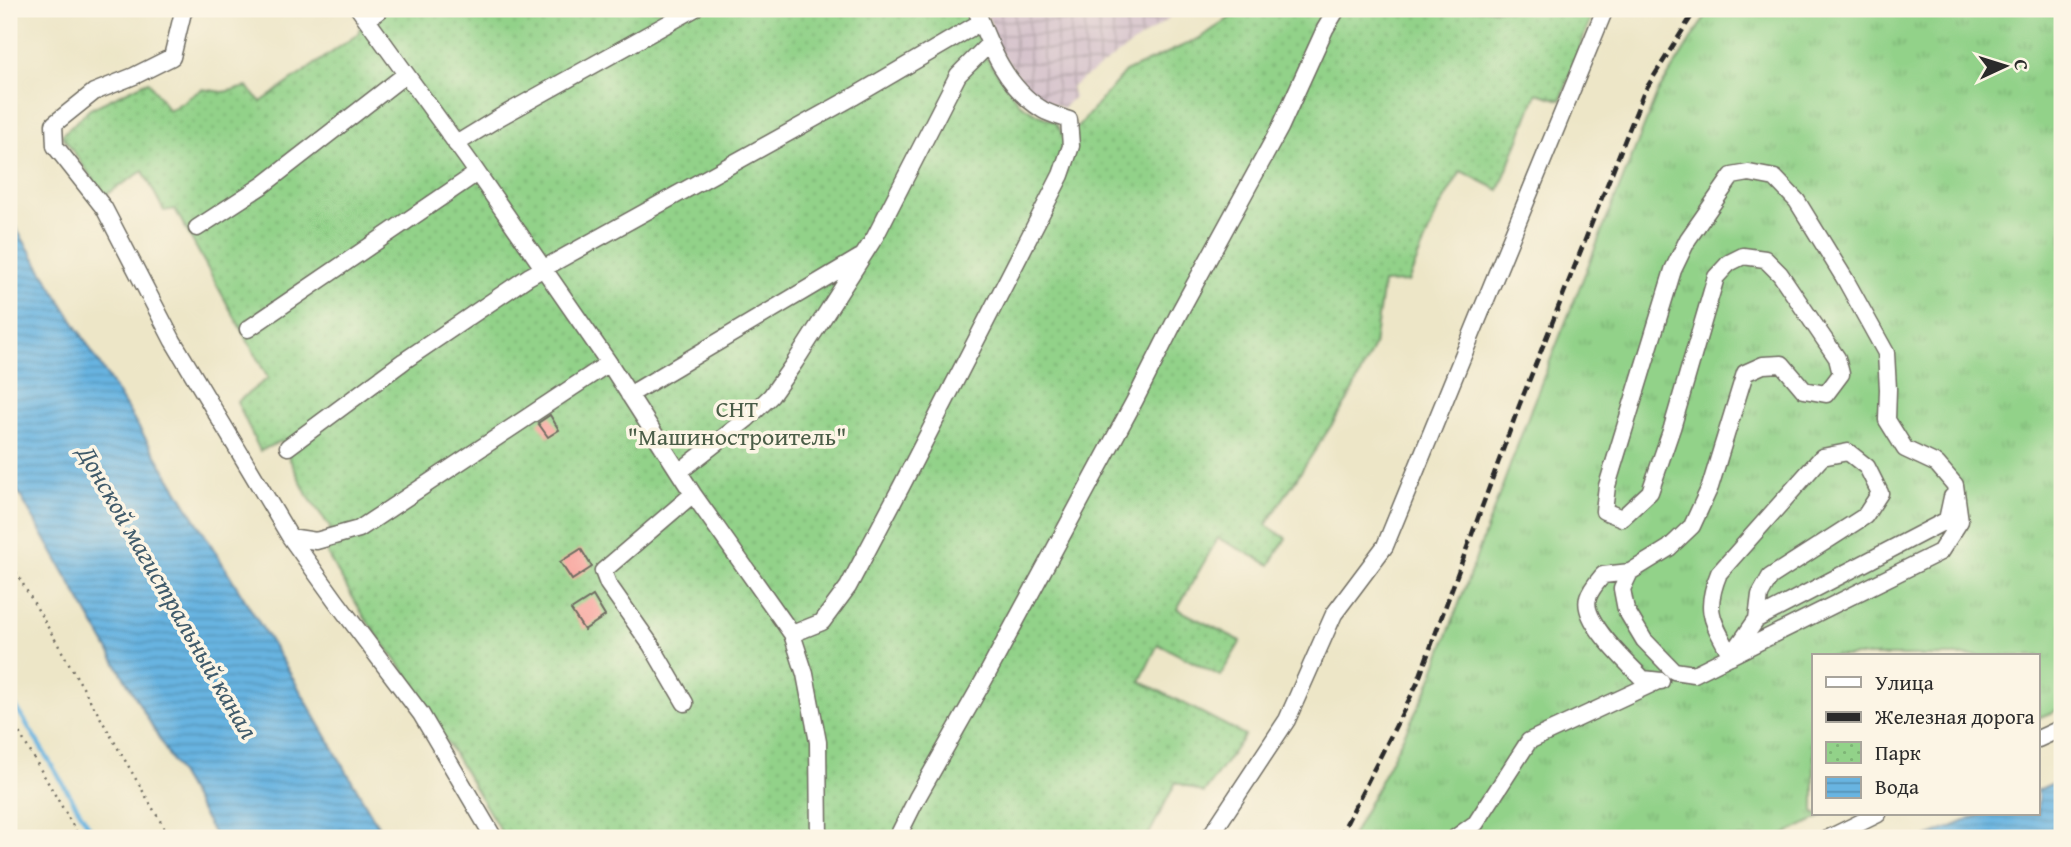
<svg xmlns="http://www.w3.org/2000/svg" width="2071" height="847" font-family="'Gentium Book Plus',serif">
<defs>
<pattern id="industrial-grid" width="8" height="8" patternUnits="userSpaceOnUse" patternTransform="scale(1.75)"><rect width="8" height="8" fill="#d1bdc9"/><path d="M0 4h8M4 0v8" fill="none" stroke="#aa9aa3"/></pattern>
<pattern id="grass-tufts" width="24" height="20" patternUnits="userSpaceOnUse" patternTransform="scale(1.75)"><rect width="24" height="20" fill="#92d289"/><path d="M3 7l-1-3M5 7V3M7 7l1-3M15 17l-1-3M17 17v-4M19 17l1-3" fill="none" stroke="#7eb476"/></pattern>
<pattern id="park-dots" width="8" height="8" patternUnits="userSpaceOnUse" patternTransform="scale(1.75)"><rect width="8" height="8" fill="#92d289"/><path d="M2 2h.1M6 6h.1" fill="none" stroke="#7eb476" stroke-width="1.8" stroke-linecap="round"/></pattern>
<pattern id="water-rules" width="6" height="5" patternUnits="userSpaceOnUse" patternTransform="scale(1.75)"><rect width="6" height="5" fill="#68b4e1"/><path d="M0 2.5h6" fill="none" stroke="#5693b7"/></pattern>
</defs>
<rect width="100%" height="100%" fill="#fcf5e5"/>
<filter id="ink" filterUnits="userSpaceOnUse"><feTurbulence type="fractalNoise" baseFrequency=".0143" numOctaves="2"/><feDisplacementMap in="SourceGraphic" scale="14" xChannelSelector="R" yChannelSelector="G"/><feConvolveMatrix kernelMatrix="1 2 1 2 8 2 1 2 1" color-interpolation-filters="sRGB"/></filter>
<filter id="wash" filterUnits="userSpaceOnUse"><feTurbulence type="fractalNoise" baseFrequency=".00686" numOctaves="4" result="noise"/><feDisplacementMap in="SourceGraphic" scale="28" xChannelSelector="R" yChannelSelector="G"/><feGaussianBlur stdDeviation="1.57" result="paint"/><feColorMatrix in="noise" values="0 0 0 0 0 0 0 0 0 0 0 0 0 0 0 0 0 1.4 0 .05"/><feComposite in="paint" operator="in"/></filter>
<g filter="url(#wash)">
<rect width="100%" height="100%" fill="#ede6c7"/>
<path fill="url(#industrial-grid)" d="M984 9H1175L1167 20 1071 87 1074 97 1063 108 1034 96 990 39 991 24Z"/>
<path fill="url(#grass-tufts)" stroke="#5e7e5a" stroke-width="2" d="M1710 9H2062V708L2038 718V656H1814V814H1827L1777 838H1351L1427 690 1532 406 1657 94Z"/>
<path fill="url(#park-dots)" stroke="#5e7e5a" stroke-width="2" d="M365 9H968L986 57 1019 103 1035 113 1055 122 1062 134 1078 127 1125 72 1200 38 1243 9H1594L1561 100 1537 93 1499 190 1461 171 1437 212 1408 282 1383 283 1374 346 1348 400 1266 525 1286 538 1270 565 1218 538 1177 609 1241 641 1220 676 1158 644 1140 681 1245 735 1204 793 1176 782 1147 838H505L404 671 366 620 327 554 330 527 307 495 281 441 260 451 237 402 268 378 175 209 164 211 143 171 104 196 62 135 90 109 148 81 169 111 202 89 223 92 247 87 261 102 358 34Z"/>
<path fill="url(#water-rules)" stroke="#4a7086" stroke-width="2" d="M9 217 287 668 385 838H216L9 476Z
M2062 779V838H1925L1982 814H2038V790Z"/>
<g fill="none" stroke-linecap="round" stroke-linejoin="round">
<path stroke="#68b4e1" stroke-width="4.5" d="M9 695 96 838"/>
</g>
<g id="blocks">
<path fill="#f79e98" d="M550 415 559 430 548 437 538 423Z
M581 549 592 567 572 580 560 562Z
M593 596 605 616 584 630 571 610Z"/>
</g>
</g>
<g filter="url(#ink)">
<use href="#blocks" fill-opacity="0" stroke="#6f6c62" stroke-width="2"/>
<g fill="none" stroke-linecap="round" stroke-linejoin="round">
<g stroke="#6f6c62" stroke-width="19">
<path id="minor" d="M186 9 183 12 172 57 134 76 94 92 54 124 55 146 104 208 173 341 290 537 336 601 421 714 494 838
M359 9 469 161 609 363 693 494 792 634
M367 20 381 9
M456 144 500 117 694 9
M1749 173 1775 178 1797 201 1845 279 1886 353 1888 389 1887 420 1905 449 1937 464 1955 485 1960 521 1940 552 1694 674 1674 671 1644 640 1626 610 1622 589 1630 572 1669 548 1692 526 1710 487 1745 373 1763 365 1782 364 1804 390 1826 394 1841 374 1837 358 1780 274 1765 259 1743 256 1729 263 1716 277 1672 428 1650 492 1622 518 1604 511 1607 486 1673 270 1688 239 1732 176Z
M197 228 263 185 406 74
M248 329 477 173
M629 395 859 258
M288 447 404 361 528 277 853 97 981 22
M679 472 747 419 771 396 795 362 875 237 958 75 989 44
M290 537 316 541 359 529 609 363
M1630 572 1603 575C1598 581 1590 590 1588 598 1581 621 1628 663 1643 679L1661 681
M1757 619 1731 656C1713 621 1703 612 1719 573L1822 457 1848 452 1867 467 1880 493 1865 516 1770 577 1760 595 1757 619 1947 520 1952 497
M685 703 651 645 608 584 603 571 693 494
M2038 739 2062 728
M819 838 818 742 805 674 792 634 822 622 848 587 901 487 1061 175 1071 146 1069 120C1061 117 1050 114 1043 110 1006 88 990 47 976 9
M897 838 917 798 984 680 1135 400 1179 313 1280 128 1325 29 1337 9
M1209 838 1287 720 1334 614 1385 546 1605 9
M1455 838 1476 823 1529 741 1656 682
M1829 838 1878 814"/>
</g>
<path stroke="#6f6c62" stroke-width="2.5" stroke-dasharray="2 5" stroke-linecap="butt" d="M9 560 170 838
M9 715 80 838"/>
<use href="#minor" stroke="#fff" stroke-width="16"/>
<path stroke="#2b2b2b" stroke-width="4.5" stroke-dasharray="10 5" stroke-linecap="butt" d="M1339 838 1417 684 1519 406 1644 92 1696 9"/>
</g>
</g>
<g text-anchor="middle" stroke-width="7" stroke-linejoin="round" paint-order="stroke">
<g font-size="24" fill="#4a5d47" stroke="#fcf5e5">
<text x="737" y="417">СНТ<tspan x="737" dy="28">"Машиностроитель"</tspan></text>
</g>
<g font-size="26" font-style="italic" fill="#405b6b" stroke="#fcf5e5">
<text transform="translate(168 592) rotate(60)" y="9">Донской магистральный канал</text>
</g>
</g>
<rect width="2071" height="847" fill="none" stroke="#fcf5e5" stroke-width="35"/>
<rect x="1812" y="654" width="228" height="161" fill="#fcf5e5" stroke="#a8a49b" stroke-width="2"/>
<rect x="1826" y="677" width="35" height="10" fill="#ffffff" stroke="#a8a49b" stroke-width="2"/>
<text x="1875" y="690" font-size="21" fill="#2b2b2b">Улица</text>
<rect x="1826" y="712" width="35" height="10" fill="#2b2b2b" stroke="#a8a49b" stroke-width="2"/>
<text x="1875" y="724" font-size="21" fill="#2b2b2b">Железная дорога</text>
<rect x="1826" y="742" width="35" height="21" fill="url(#park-dots)" stroke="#a8a49b" stroke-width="2"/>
<text x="1875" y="760" font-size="21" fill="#2b2b2b">Парк</text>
<rect x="1826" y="777" width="35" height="21" fill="url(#water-rules)" stroke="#a8a49b" stroke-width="2"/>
<text x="1875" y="794" font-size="21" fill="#2b2b2b">Вода</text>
<g transform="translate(2005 66) rotate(86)" stroke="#fcf5e5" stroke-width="5" paint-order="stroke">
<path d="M0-5L12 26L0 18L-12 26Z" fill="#2b2b2b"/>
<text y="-10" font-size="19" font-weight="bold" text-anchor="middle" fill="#2b2b2b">С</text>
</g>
</svg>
